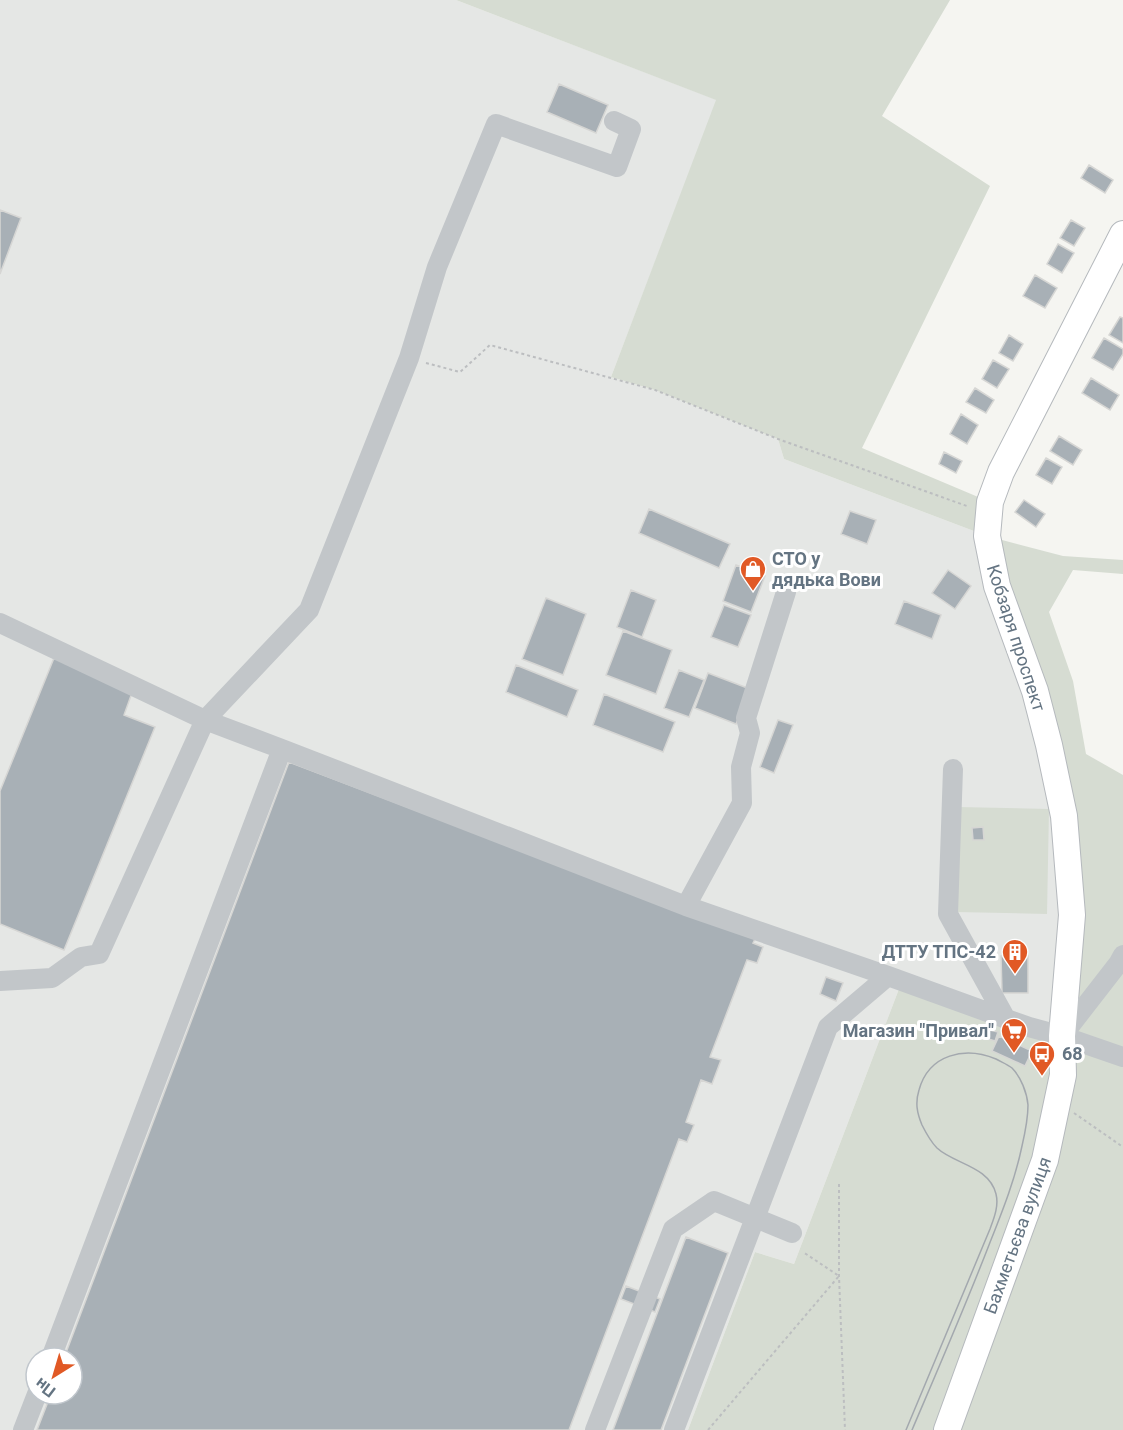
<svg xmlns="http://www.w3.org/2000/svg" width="1123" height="1430" font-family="Roboto,sans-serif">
<rect width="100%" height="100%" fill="#f5f5f1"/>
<path fill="#e5e7e5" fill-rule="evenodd" d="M0 0H456L717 100 611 377 655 390 778 439 784 459 987 536 1064 816 1062 1036 902 981 794 1264 755 1252 688 1430H0ZM36 1358H72V1394H36Z"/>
<path fill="#d6dcd2" d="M456 0H950L882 116 990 186 862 448 990 502 987 536 1063 556 1123 560V574L1073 570 1049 612 1073 681 1086 754 1123 775V1430H688L755 1252 794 1264 902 981 1062 1036 1064 816 987 536 784 459 778 439 655 390 611 377 716 100Z
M958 807 1049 809 1047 914 955 912Z"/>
<path fill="#a8b0b6" stroke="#d6d6d4" stroke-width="1.5" d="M559 84 608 105 596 133 547 112Z
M1089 165 1113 180 1105 193 1081 178Z
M0 210 21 218 0 274Z
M1071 220 1085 228 1074 246 1060 238Z
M1058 244 1074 253 1062 273 1047 264Z
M1035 275 1057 288 1045 308 1023 296Z
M1120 317 1123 318V343L1109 335Z
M1009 335 1023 344 1013 361 999 353Z
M1104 338 1123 349V354L1113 370 1092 358Z
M993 360 1009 369 997 388 982 379Z
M1091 378 1119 395 1110 410 1082 393Z
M975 388 994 400 986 413 966 402Z
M961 414 978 425 967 444 950 434Z
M1059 436 1082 450 1073 465 1050 451Z
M944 452 962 461 956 473 939 464Z
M1046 458 1062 467 1052 484 1036 475Z
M1024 500 1045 514 1036 527 1015 512Z
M649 509 730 544 719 568 639 533Z
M850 511 876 520 867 544 841 534Z
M736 565 765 576 751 612 723 601Z
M948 570 971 586 955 609 932 593Z
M631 590 656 600 642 637 617 627Z
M546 598 586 614 563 675 522 659Z
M904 601 941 615 932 639 895 624Z
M724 605 751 615 738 647 711 637Z
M623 631 672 650 656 694 606 675Z
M54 658 133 690 124 715 155 727 64 950 0 924V791Z
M516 665 578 690 567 717 506 692Z
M679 670 704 680 689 717 664 708Z
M708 673 750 689 736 724 695 708Z
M604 694 675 722 663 752 593 725Z
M778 720 793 725 774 773 760 767Z
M289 762 755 939 753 943 763 947 757 963 747 960 710 1057 721 1060 712 1084 701 1080 686 1122 694 1125 687 1142 679 1139 569 1430H37L51 1394H72V1358H64Z
M983 827 984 840H973L972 828Z
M1001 956H1028V993H1002Z
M826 977 843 983 836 1001 820 994Z
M981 1028 998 1032 995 1041 979 1036Z
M999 1036 1032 1051 1025 1066 992 1051Z
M686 1237 728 1253 661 1430H613Z
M626 1286 660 1299 655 1312 621 1299Z"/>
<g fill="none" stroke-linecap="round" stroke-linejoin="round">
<g stroke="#b5b9bd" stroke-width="28">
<g id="major">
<path id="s1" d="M947 1430 1045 1160 1063 1075 1062 1036 1072 915 1064 816 1049 745 1035 691 997 586 987 536 990 502 1001 472 1123 234"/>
</g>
</g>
<path stroke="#bcbec0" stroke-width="2" stroke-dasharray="3 3" stroke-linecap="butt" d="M426 363 460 372 490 345 655 390 778 439 967 506H969
M1074 1113 1123 1147
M839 1184V1276L845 1430
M708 1430 839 1276 803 1252"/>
<path stroke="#c2c6c9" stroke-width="20" d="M0 623 205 720 282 749 686 906 888 976 1029 1027 1062 1036 1123 1057
M953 769 948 914 1006 1019
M686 906 742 803 741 767 750 733 746 718 786 592
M0 981 52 978 81 957 99 954 205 720 309 610 409 358 437 267 496 124 617 167 631 129 614 121
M1062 1036 1118 964 1123 955
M51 1358 282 749
M23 1430 37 1394
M595 1430 673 1229 714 1201 792 1233
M674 1430 828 1027 888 976"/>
<use href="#major" stroke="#fff" stroke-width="26"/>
<path stroke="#a3a8ae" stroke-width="1.5" d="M906 1430 990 1229C994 1218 999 1206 996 1194 989 1166 954 1164 937 1148 930 1141 926 1133 922 1125 917 1113 915 1103 919 1090 929 1054 965 1046 996 1059 1001 1062 1007 1064 1012 1068 1021 1077 1027 1093 1028 1105 1028 1119 1025 1133 1022 1146 1015 1180 1002 1212 989 1245 965 1307 938 1369 912 1430"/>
</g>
<defs>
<g id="shop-pin" transform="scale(1.35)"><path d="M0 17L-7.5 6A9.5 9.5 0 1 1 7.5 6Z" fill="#e15925" stroke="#fff"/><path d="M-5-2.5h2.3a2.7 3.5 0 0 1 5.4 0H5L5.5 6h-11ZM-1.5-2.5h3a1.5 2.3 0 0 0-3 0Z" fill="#fff"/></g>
<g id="building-pin" transform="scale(1.35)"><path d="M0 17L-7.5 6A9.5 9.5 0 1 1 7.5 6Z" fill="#e15925" stroke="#fff"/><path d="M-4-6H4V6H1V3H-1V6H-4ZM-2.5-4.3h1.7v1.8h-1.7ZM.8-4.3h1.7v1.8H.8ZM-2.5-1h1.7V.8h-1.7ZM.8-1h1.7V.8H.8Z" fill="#fff"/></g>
<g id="supermarket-pin" transform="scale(1.35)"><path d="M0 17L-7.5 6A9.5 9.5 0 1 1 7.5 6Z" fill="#e15925" stroke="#fff"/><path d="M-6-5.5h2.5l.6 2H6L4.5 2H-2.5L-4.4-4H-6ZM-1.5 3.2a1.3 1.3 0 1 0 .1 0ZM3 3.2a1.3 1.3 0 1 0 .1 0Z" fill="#fff"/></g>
<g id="bus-pin" transform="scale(1.35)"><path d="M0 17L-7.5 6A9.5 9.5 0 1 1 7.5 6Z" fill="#e15925" stroke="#fff"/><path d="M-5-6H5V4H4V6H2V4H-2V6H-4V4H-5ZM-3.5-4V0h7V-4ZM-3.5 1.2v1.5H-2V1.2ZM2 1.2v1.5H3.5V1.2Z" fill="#fff"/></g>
</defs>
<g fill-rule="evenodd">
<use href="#shop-pin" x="753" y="569"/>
<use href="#building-pin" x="1015" y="952"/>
<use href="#supermarket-pin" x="1014" y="1031"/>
<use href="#bus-pin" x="1042" y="1054"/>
</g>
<g text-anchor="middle" stroke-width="6" stroke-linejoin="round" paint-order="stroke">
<g font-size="18" font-weight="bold" fill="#647482" stroke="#fff" text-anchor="start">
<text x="772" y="565">СТО у<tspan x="772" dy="21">дядька Вови</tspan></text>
<text x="996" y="958" text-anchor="end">ДТТУ ТПС-42</text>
<text x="994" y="1037" text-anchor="end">Магазин "Привал"</text>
<text x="1062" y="1060">68</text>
</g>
<g font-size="18" fill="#647482" stroke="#fff">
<text transform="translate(1016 638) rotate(72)" y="6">Кобзаря проспект</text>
<text dy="6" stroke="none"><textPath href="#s1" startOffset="207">Бахметьєва вулиця</textPath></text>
</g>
</g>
<g transform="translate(54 1376) rotate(217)"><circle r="28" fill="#ffffff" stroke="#c1c7cd" stroke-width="1.5"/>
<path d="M0-4.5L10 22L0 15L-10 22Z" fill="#e15925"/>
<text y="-9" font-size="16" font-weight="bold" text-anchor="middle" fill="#647482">Пн</text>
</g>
</svg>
